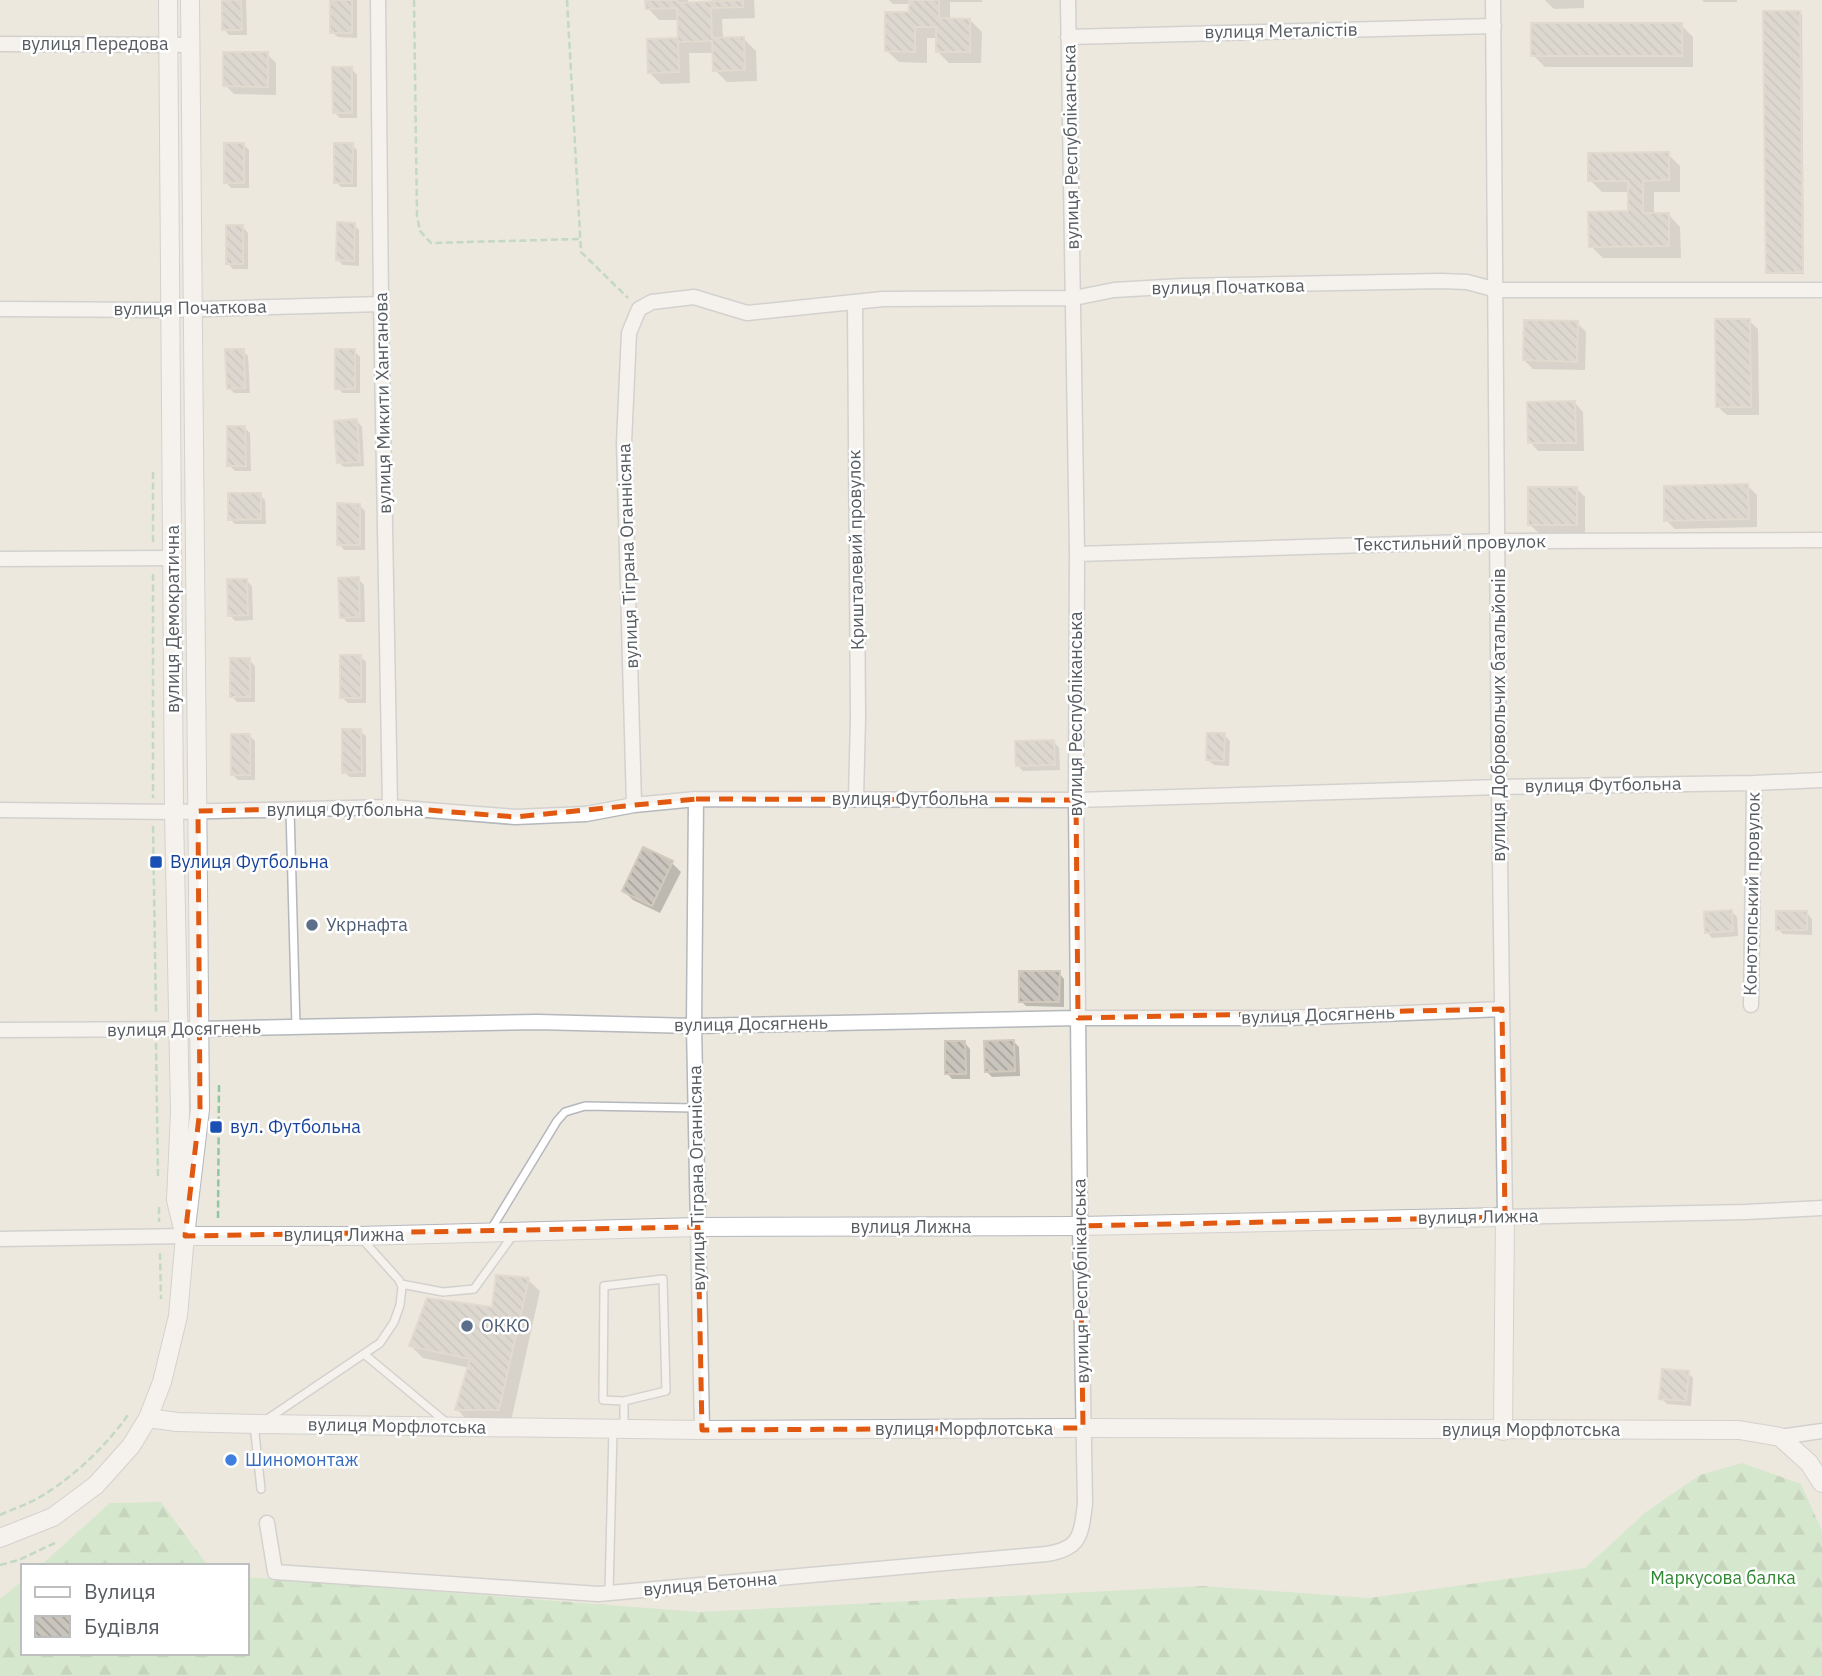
<svg xmlns="http://www.w3.org/2000/svg" width="1822" height="1676" font-family="'IBM Plex Sans',sans-serif">
<defs>
<pattern id="forest-firs" width="22" height="20" patternUnits="userSpaceOnUse" patternTransform="scale(1.75)"><rect width="22" height="20" fill="#b9e6b8"/><path d="M5 1l3.5 6h-7zM16 11l3.5 6h-7z" fill="#99be99"/></pattern>
<pattern id="building-back-hatch" width="6" height="6" patternUnits="userSpaceOnUse" patternTransform="scale(1.75)"><rect width="6" height="6" fill="#c9c5bd"/><path d="M-1 5l2 2M0 0l6 6M5-1l2 2" fill="none" stroke="#a6a39d"/></pattern>
</defs>
<rect width="100%" height="100%" fill="#ece8de"/>
<path fill="url(#forest-firs)" d="M1742 1463 1801 1484 1822 1531V1676H0V1599L23 1580V1653H247V1577L699 1612 1203 1586 1369 1598 1585 1568 1646 1512 1700 1475Z
M161 1502 208 1566H40L110 1503Z"/>
<path fill="#0003" d="M223 0H246L247 35H229L224 29Z
M332 0H357V38L338 37 332 32Z
M647 0H688V5L713 4 712 0H754L755 18 722 19 723 40 744 39 756 51 757 81 727 82 715 70 714 53H689L690 83 661 84 649 72 680 39 679 20H659L648 8Z
M889 0H982V2H950V20H970L982 32 981 63H949L937 51 938 38H927V63L899 62 887 51 911 14V4H893Z
M1545 0H1584V8L1554 9Z
M1702 0H1737V2H1704Z
M1800 12 1802 15 1804 274H1770L1768 272Z
M1681 25 1693 37V67H1545L1533 55Z
M267 54 276 63V95L234 94 225 85Z
M352 69 357 75V118H340L334 112Z
M244 145 249 150V188H231L226 182Z
M352 145 357 150V187H341L336 182Z
M1668 154 1680 166V192H1654V215H1669L1680 227 1681 258H1603L1591 246 1630 213 1629 192H1602L1590 180Z
M354 225 359 230V266L343 265 337 259Z
M243 227 248 233V269H233L228 263Z
M1749 321 1758 329 1759 415H1727L1718 407Z
M1577 323 1586 332 1585 370 1533 369 1524 360Z
M243 351 248 356 250 393H234L229 388Z
M354 351 360 357V393H343L337 388Z
M1575 403 1583 412 1584 451H1538L1530 442Z
M357 421 362 427 364 466 344 467 338 462Z
M245 428 250 433 251 471H235L229 465Z
M1748 486 1757 495V527L1675 529 1666 520Z
M1577 489 1585 497V533H1539L1530 525Z
M260 495 265 500 266 524H235L230 519Z
M360 506 365 511V550H344L339 544Z
M358 579 364 585 365 622H347L342 617Z
M246 580 252 586 253 620 235 621 230 615Z
M360 656 366 662V703H348L342 697Z
M249 660 255 666V702H237L232 696Z
M360 731 366 736V777H350L344 772Z
M249 735 255 741V780H238L233 775Z
M1224 735 1230 741 1229 766 1214 765 1208 760Z
M1054 742 1059 748 1060 770 1023 771 1017 765Z
M672 863 681 872 660 913 633 900 624 891Z
M1732 912 1737 917 1738 936 1712 938 1707 932Z
M1807 913 1812 919V935L1783 934 1778 929Z
M1059 973 1064 979V1007L1026 1006 1021 1001Z
M1014 1042 1019 1047 1020 1076 992 1077 986 1071Z
M965 1043 970 1049V1079H952L947 1073Z
M528 1280 540 1291 511 1421H468L457 1409 470 1368 423 1358 411 1346 493 1309Z
M1688 1373 1693 1378 1691 1406 1667 1404 1661 1398Z"/>
<path fill="url(#building-back-hatch)" stroke="#d1cabc" stroke-width="2" d="M222 0H241L242 30H222Z
M330 0H352V33H330Z
M645 0H677L678 3 743 0V7L711 8 712 38 744 37 745 70 713 71 712 41 678 42 679 72 648 73 647 39 678 38 677 8 646 9Z
M909 0H939V18L970 19V52H936V27H915V52L885 51V12H909Z
M1763 11H1800L1803 272 1766 273Z
M1531 23H1682V56H1531Z
M223 52H268V87L223 86Z
M332 67H352V113H333Z
M224 143H244V183H224Z
M334 143H353L352 183H334Z
M1669 152V180L1643 181V213H1669V246L1589 247 1588 212 1628 211V181H1588V153Z
M337 222 355 223 354 261 336 260Z
M226 225H243V264H226Z
M1715 319H1750L1751 407H1716Z
M1524 320 1578 321 1577 362 1523 360Z
M225 349H244L245 388 227 389Z
M335 349H355V389H335Z
M1575 401 1576 443H1528L1527 402Z
M357 419 360 462 337 463 334 421Z
M227 426H245L246 466H227Z
M1748 484 1749 519 1664 521V486Z
M1528 487H1577V525H1528Z
M228 493H261V519L228 520Z
M337 503 360 504V545H337Z
M359 577 360 617 340 618 338 578Z
M227 579H247L248 615 228 616Z
M340 655H361V698H340Z
M230 658H250V697H230Z
M342 729H361L362 772 342 773Z
M1207 733H1225L1224 761 1206 760Z
M231 734H250V775H231Z
M1054 740 1055 765 1016 766 1015 741Z
M643 847 673 861 652 906 622 891Z
M1732 910 1733 931 1705 933 1704 912Z
M1776 911H1807V930H1776Z
M1019 971H1060L1059 1002H1019Z
M1014 1040 1015 1071 985 1072 984 1041Z
M945 1041H965L966 1074H945Z
M496 1275 529 1278 499 1410H455L470 1359 409 1346 427 1298 492 1307Z
M1662 1369 1689 1371 1686 1401 1659 1399Z"/>
<g fill="none" stroke-linecap="round" stroke-linejoin="round">
<g stroke="#b4b7bc" stroke-width="10">
<path id="service" d="M290 809 296 1027
M490 1231 557 1121 565 1112 585 1106 695 1108
M401 1284 443 1292 474 1289 513 1235
M364 1354 447 1423
M624 1401 666 1391 663 1279 604 1286 603 1400 624 1401V1428
M266 1420 380 1343 394 1322 400 1305 402 1287 399 1280 362 1239
M254 1424 261 1489
M609 1593 613 1430"/>
</g>
<g stroke="#b4b7bc" stroke-width="17">
<path id="minor" d="M378 0 381 304 390 807
M1493 0 1499 787 1505 1217 1745 1212 1822 1208
M1068 37 1494 26
M0 44 191 45
M855 302 858 718 856 798
M0 309 169 310 381 304
M1077 554 1498 541 1822 540
M0 559 172 558
M696 799 694 1026 702 1430
M634 805 624 443 629 333 639 309 652 302 694 297 747 313 883 299 1074 298 1114 290 1182 286 1441 281 1467 282 1497 290H1822
M0 810 174 812 390 807 515 817 586 814 634 805 696 799 1076 800 1499 787 1754 783 1822 780
M1751 1005 1754 783
M0 1030 199 1029 537 1022 694 1026 1078 1018H1288L1502 1009
M0 1239 185 1236
M1780 1437 1822 1431
M267 1523 275 1572 598 1594 1046 1554C1080 1549 1081 1536 1085 1504L1080 1226 1076 800 1077 554 1068 0"/>
</g>
<g stroke="#b4b7bc" stroke-width="20">
<path id="tertiary" d="M168 0 174 812 180 1112 176 1200 183 1229
M185 1236H359L698 1227 1080 1226 1505 1217 1503 1431
M148 1418 177 1422 260 1424 702 1430 1083 1428 1739 1430 1780 1437 1809 1463 1822 1483
M0 1538 53 1517 96 1485 131 1446 148 1418 162 1382 178 1316 185 1236 200 1109 190 0"/>
</g>
<path stroke="#91c79f" stroke-width="2.5" stroke-dasharray="7 3.5" stroke-linecap="butt" d="M414 0 417 216 420 231 431 243 580 239
M567 0 581 252 628 298
M153 472V543
M153 574V798
M153 826 156 1015
M156 1043 158 1176
M159 1207V1222
M218 1218 219 1085
M160 1253 161 1299
M0 1515C13 1509 28 1504 40 1497 75 1476 105 1447 128 1415
M0 1565 19 1560 55 1543"/>
<use href="#service" stroke="#fff" stroke-width="7"/>
<use href="#minor" stroke="#fff" stroke-width="14"/>
<use href="#tertiary" stroke="#fff" stroke-width="18"/>
</g>
<path d="M0 0H1822V1676H0ZM696 799 1076 800 1078 1018 1502 1009 1505 1217 1080 1226 1083 1428 702 1430 698 1227 185 1236 200 1109 198 811 390 807 515 817Z" fill="#ece8de" fill-opacity=".55" fill-rule="evenodd"/>
<path fill="none" stroke="#e15910" stroke-width="5" stroke-dasharray="14 9" stroke-linejoin="round" d="M696 799 1076 800 1078 1018 1502 1009 1505 1217 1080 1226 1083 1428 702 1430 698 1227 185 1236 200 1109 198 811 390 807 515 817Z"/>
<g fill="#1a4fb4" stroke="#fff" stroke-width="2.5">
<rect x="149" y="855" width="14" height="14" rx="3.5"/>
<rect x="209" y="1120" width="14" height="14" rx="3.5"/>
</g>
<g fill="#5c6f8a" stroke="#fff" stroke-width="2.5">
<circle cx="312" cy="925" r="7"/>
<circle cx="467" cy="1326" r="7"/>
</g>
<circle fill="#3f7fe0" stroke="#fff" stroke-width="2.5" cx="231" cy="1460" r="7"/>
<g text-anchor="middle" stroke-width="5" stroke-linejoin="round" paint-order="stroke">
<g font-size="18" fill="#575c61" stroke="#fff">
<text transform="translate(1281 31) rotate(-1)" y="6">вулиця Металістів</text>
<text x="95" y="50">вулиця Передова</text>
<text transform="translate(1071 147) rotate(-91)" y="6">вулиця Республіканська</text>
<text transform="translate(1228 287) rotate(-1)" y="6">вулиця Початкова</text>
<text transform="translate(190 308) rotate(-1)" y="6">вулиця Початкова</text>
<text transform="translate(383 403) rotate(-91)" y="6">вулиця Микити Ханганова</text>
<text transform="translate(1450 543) rotate(-1)" y="6">Текстильний провулок</text>
<text transform="translate(856 550) rotate(-91)" y="6">Кришталевий провулок</text>
<text transform="translate(628 556) rotate(-92)" y="6">вулиця Тіграна Оганнісяна</text>
<text transform="translate(173 619) rotate(-90)" y="6">вулиця Демократична</text>
<text transform="translate(1076 714) rotate(-90)" y="6">вулиця Республіканська</text>
<text transform="translate(1499 715) rotate(-90)" y="6">вулиця Добровольчих батальйонів</text>
<text transform="translate(1603 785) rotate(-1)" y="6">вулиця Футбольна</text>
<text x="910" y="805">вулиця Футбольна</text>
<text x="345" y="816">вулиця Футбольна</text>
<text transform="translate(1752 894) rotate(-89)" y="6">Конотопський провулок</text>
<text transform="translate(1318 1015) rotate(-2)" y="6">вулиця Досягнень</text>
<text transform="translate(751 1024) rotate(-1)" y="6">вулиця Досягнень</text>
<text transform="translate(184 1029) rotate(-1)" y="6">вулиця Досягнень</text>
<text transform="translate(697 1178) rotate(-91)" y="6">вулиця Тіграна Оганнісяна</text>
<text transform="translate(1478 1217) rotate(-1)" y="6">вулиця Лижна</text>
<text x="911" y="1233">вулиця Лижна</text>
<text x="344" y="1241">вулиця Лижна</text>
<text transform="translate(1081 1281) rotate(-91)" y="6">вулиця Республіканська</text>
<text transform="translate(397 1426) rotate(1)" y="6">вулиця Морфлотська</text>
<text x="964" y="1435">вулиця Морфлотська</text>
<text x="1531" y="1436">вулиця Морфлотська</text>
<text transform="translate(710 1584) rotate(-5)" y="6">вулиця Бетонна</text>
</g>
<g font-size="18" fill="#164399" stroke="#fff" text-anchor="start">
<text x="170" y="868">Вулиця Футбольна</text>
<text x="230" y="1133">вул. Футбольна</text>
</g>
<g font-size="18" fill="#4e5e75" stroke="#fff" text-anchor="start">
<text x="326" y="931">Укрнафта</text>
<text x="481" y="1332">ОККО</text>
</g>
<g font-size="18" fill="#366cbe" stroke="#fff" text-anchor="start">
<text x="245" y="1466">Шиномонтаж</text>
</g>
<g font-size="18" fill="#308731" stroke="#fff">
<text x="1723" y="1584">Маркусова балка</text>
</g>
</g>
<rect x="21" y="1564" width="228" height="91" fill="#ffffff" stroke="#bcbec0" stroke-width="2"/>
<rect x="35" y="1587" width="35" height="10" fill="#ffffff" stroke="#bcbec0" stroke-width="2"/>
<text x="84" y="1599" font-size="21" fill="#575c61">Вулиця</text>
<rect x="35" y="1616" width="35" height="21" fill="url(#building-back-hatch)" stroke="#bcbec0" stroke-width="2"/>
<text x="84" y="1634" font-size="21" fill="#575c61">Будівля</text>
</svg>
